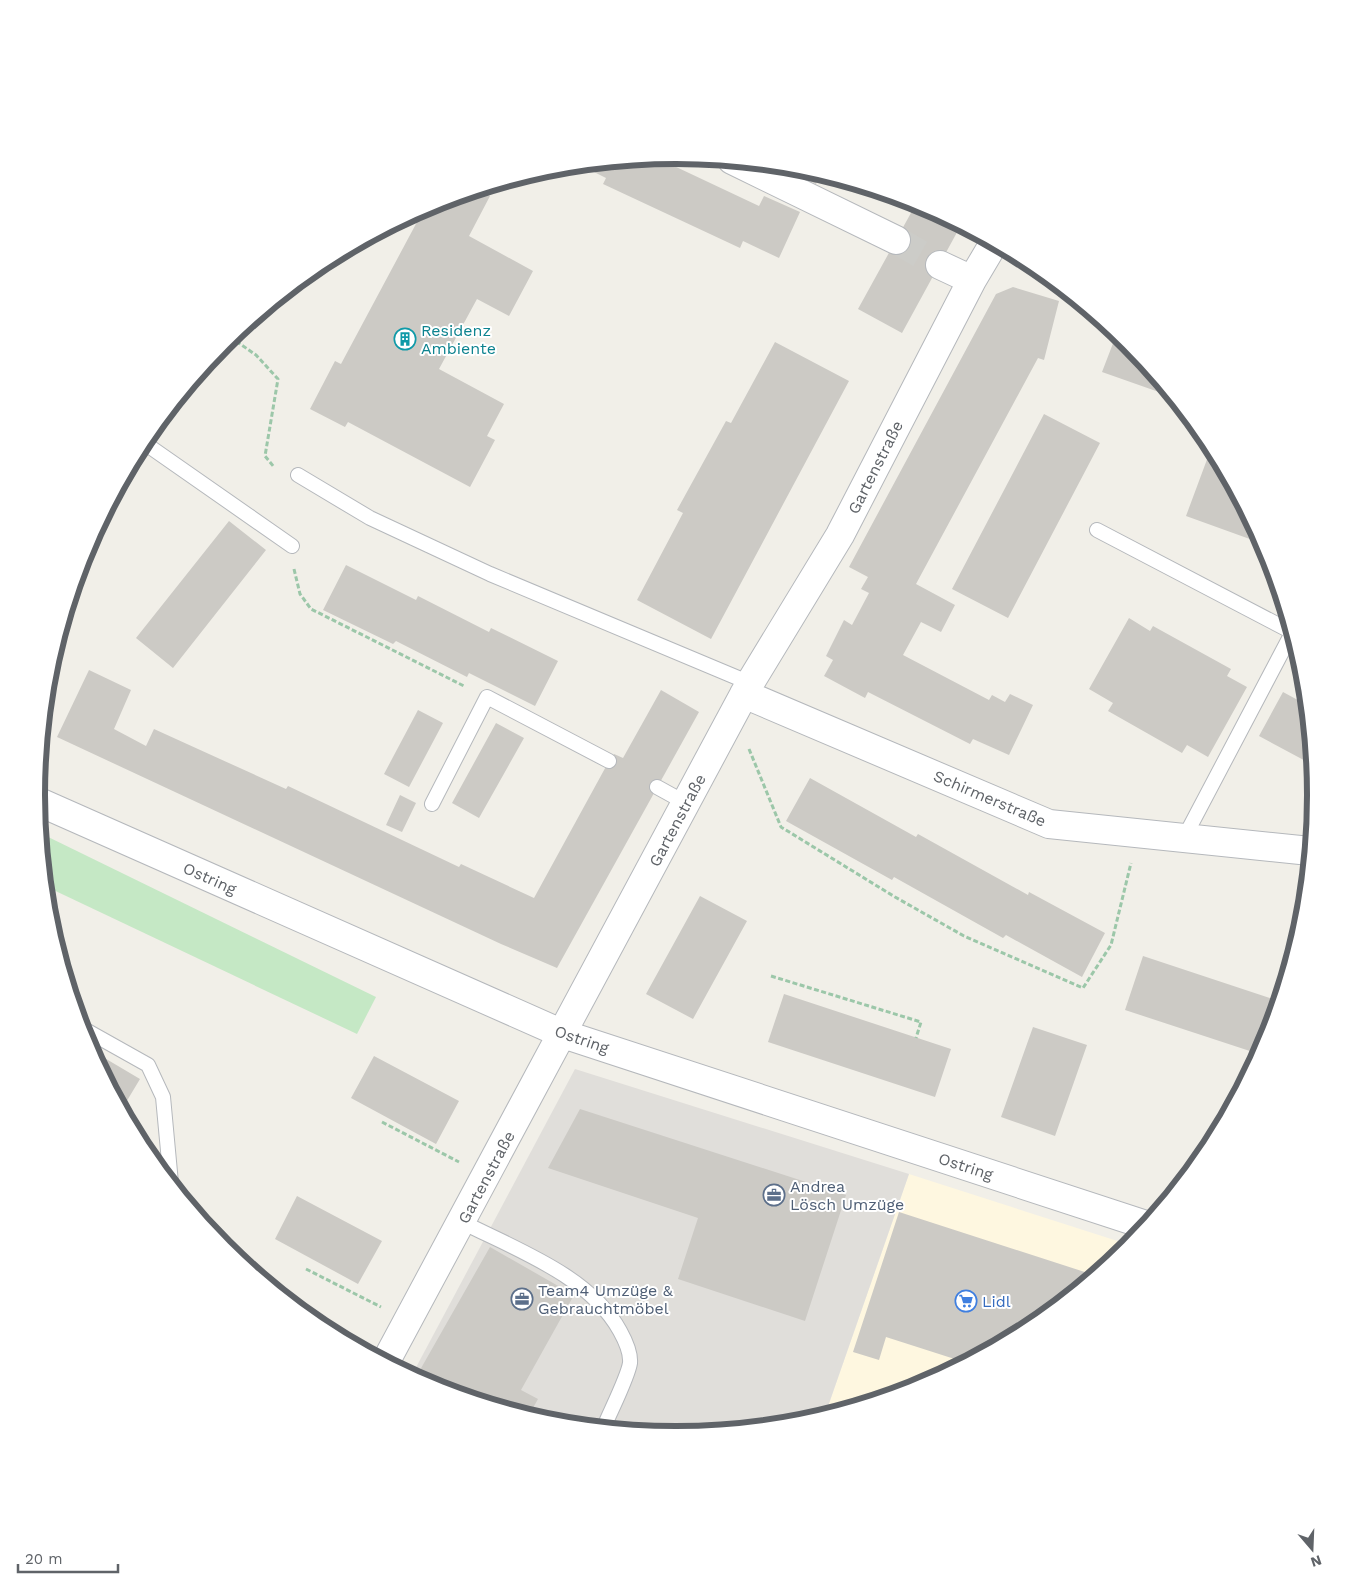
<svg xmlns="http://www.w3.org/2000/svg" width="1352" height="1589" font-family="'Work Sans',sans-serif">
<rect width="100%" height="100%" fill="#f1efe8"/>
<path fill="#fef7e0" d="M909 1174 1130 1245 1031 1327 921 1386 825 1415Z"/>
<path fill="#e0deda" d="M575 1069 909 1174 825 1415 801 1422 676 1434 551 1422 431 1385 412 1375Z"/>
<path fill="#c5e8c5" d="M40 833 376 997 357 1034 45 886Z"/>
<path fill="#cccac5" d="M655 157 759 206 764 196 800 212 779 258 743 241 740 248 603 184 606 178 578 164Z
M776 165 801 167 821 173 816 184Z
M477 189 490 196 469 236 533 271 509 316 477 299 439 369 504 404 487 436 495 440 470 487 348 422 345 427 310 409 335 361 341 364 425 207Z
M917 202 961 225 902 333 858 309Z
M1013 287 1059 301 1044 360 1038 358 916 584 955 605 941 632 921 622 903 655 989 700 992 695 1005 702 1010 694 1033 705 1009 755 973 739 970 744 868 692 865 698 824 676 833 660 826 656 844 620 852 625 869 593 861 589 868 577 849 567 996 294Z
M1117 333 1129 342 1173 397 1102 372Z
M775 342 849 381 711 639 637 600 683 513 677 510 726 421 731 423Z
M1044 414 1100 443 1008 618 952 589Z
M1212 446 1260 536 1258 542 1186 516Z
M229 521 266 550 173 668 136 638Z
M346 565 416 600 418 596 489 632 491 628 558 661 535 706 469 673 467 677 396 641 393 644 323 610Z
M1129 618 1150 631 1153 626 1231 669 1227 676 1247 687 1208 757 1187 745 1182 753 1108 711 1113 703 1089 689Z
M89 670 131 690 114 729 146 746 154 729 286 789 288 786 459 867 461 864 534 898 609 761 614 754 623 758 661 690 699 712 557 968 501 944 57 737Z
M1283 692 1307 705 1313 765 1259 736Z
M418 710 443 723 409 787 384 774Z
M496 723 524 738 479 818 452 803Z
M810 778 916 837 918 834 1028 895 1029 892 1105 933 1082 977 1006 935 1003 938 894 877 892 880 786 821Z
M400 795 416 803 402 832 386 825Z
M700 896 747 921 693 1019 646 994Z
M1143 956 1279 1001 1267 1040 1259 1054 1125 1010Z
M784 994 951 1049 935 1097 768 1042Z
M1033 1027 1087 1045 1055 1136 1001 1117Z
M91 1050 140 1079 122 1109 108 1083Z
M374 1056 459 1101 436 1144 351 1098Z
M580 1109 846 1195 805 1321 678 1279 698 1218 548 1168Z
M297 1196 382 1241 358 1284 275 1239Z
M899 1212 1094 1275 1031 1327 964 1362 886 1337 879 1360 853 1352Z
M490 1247 574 1295 521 1390 538 1399 529 1415 431 1385 416 1377Z"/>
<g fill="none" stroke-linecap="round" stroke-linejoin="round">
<path stroke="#ccccc8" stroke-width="28" stroke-dasharray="28 14" stroke-linecap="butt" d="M896 240 940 265"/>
<g stroke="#b5b8bc" stroke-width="16">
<path id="lane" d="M143 442 292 546
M298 475 370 518 490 574 750 683
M1097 530 1292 632
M657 787 686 803
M432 804 487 697 609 761
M1184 838 1292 633
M82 1028 148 1065 163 1097 171 1183
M462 1222C515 1249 590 1276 620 1331 625 1340 631 1352 630 1363 628 1377 610 1412 604 1427"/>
</g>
<g stroke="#b5b8bc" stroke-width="30">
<path id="street" d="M732 160 896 240
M940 265 972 280
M744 694 1049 824 1310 851
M37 801 563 1034 1146 1225
M386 1361 750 683 840 535 972 280 994 243"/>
</g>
<path stroke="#9cc7a9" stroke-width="3" stroke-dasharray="5 2.5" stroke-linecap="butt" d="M230 337 256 355 278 379 265 456 274 467
M294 569 300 594 311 609 464 686
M749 749 781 827 895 897 964 936 1083 988 1111 945 1131 863
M771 976 921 1022 916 1038
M382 1122 459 1162
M306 1269 381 1307"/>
<use href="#lane" stroke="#fff" stroke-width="14"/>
<use href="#street" stroke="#fff" stroke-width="28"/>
</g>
<defs>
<g id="building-ring" transform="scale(1.125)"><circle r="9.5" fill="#fff" stroke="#0f9aa8" stroke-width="1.5"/><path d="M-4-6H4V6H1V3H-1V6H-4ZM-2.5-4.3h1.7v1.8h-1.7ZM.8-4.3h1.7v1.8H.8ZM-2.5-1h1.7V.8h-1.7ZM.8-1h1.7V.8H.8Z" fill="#0f9aa8"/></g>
<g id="office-ring" transform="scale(1.125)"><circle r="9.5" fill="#fff" stroke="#5c6f8a" stroke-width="1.5"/><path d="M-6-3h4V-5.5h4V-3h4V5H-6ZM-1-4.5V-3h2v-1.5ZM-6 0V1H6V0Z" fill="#5c6f8a"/></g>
<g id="supermarket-ring" transform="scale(1.125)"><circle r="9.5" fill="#fff" stroke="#3f7fe0" stroke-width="1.5"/><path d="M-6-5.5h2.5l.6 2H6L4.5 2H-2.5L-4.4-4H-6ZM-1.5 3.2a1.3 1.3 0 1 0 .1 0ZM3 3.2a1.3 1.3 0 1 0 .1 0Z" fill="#3f7fe0"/></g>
</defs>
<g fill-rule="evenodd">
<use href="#building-ring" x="405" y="339"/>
<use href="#office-ring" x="774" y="1195"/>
<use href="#office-ring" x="522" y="1299"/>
<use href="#supermarket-ring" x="966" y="1301"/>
</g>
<g text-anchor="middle" stroke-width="4" stroke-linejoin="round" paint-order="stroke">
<g font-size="16" fill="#0d838f" stroke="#fff" text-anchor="start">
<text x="421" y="336">Residenz<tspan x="421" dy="18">Ambiente</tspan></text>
</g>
<g font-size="16" fill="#5f6368" stroke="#fff">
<text transform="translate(875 467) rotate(-63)" y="6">Gartenstraße</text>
<text transform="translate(990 798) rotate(23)" y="6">Schirmerstraße</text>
<text transform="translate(677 820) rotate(-62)" y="6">Gartenstraße</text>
<text transform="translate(210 878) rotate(24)" y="6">Ostring</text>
<text transform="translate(582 1039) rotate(19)" y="6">Ostring</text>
<text transform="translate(966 1166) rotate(18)" y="6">Ostring</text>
<text transform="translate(486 1177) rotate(-62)" y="6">Gartenstraße</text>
</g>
<g font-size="16" fill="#4e5e75" stroke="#fff" text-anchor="start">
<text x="790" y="1192">Andrea<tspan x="790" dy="18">Lösch Umzüge</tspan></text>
<text x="538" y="1296">Team4 Umzüge &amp;<tspan x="538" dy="18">Gebrauchtmöbel</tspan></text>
</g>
<g font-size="16" fill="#366cbe" stroke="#fff" text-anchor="start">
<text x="982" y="1307">Lidl</text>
</g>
</g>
<path d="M0 0H1352V1589H0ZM45 795a631 631 0 1 1 1262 0a631 631 0 1 1-1262 0Z" fill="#fff" fill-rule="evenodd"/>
<path fill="none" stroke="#5f6368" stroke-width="6" d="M45 795a631 631 0 1 1 1262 0a631 631 0 1 1-1262 0Z"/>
<g transform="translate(1312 1549) rotate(161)" stroke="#ffffff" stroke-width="4" paint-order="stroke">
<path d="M0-4L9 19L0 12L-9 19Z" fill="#5f6368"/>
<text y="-8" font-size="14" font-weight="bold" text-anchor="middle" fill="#5f6368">N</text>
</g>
<path d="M18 1564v8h100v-8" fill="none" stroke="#5f6368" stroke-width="2.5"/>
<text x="25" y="1564" font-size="15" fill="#5f6368" stroke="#ffffff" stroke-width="4" paint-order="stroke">20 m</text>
</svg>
